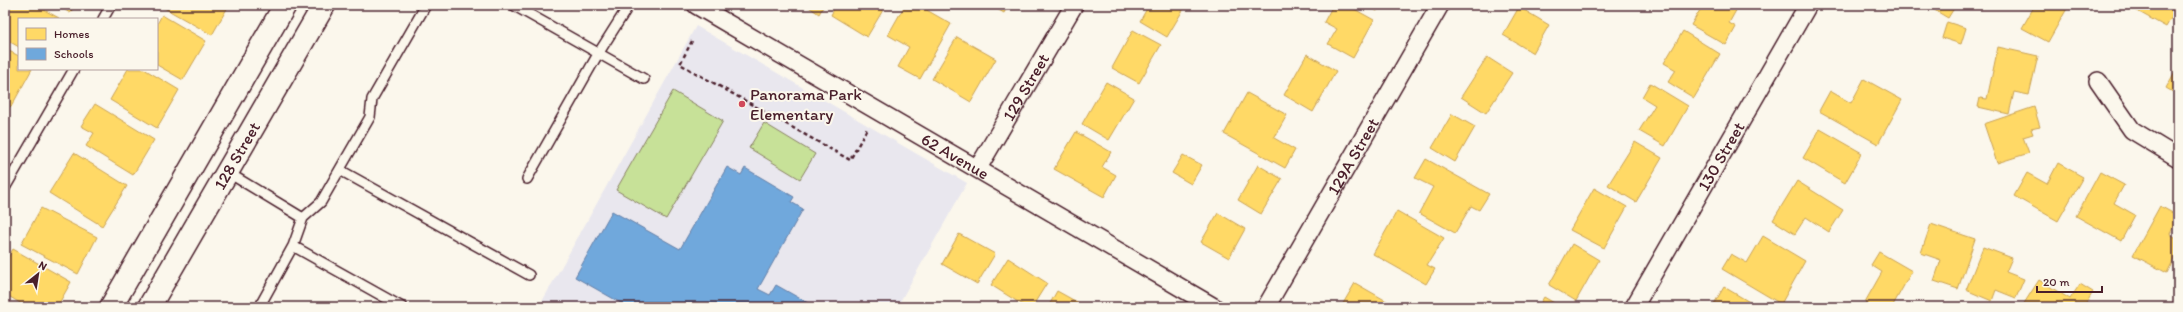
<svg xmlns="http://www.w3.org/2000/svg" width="2183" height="312" font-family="Itim,sans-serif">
<rect width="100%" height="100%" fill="#fbf7ec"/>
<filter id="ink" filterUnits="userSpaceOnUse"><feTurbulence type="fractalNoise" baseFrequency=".025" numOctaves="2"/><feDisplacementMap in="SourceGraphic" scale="8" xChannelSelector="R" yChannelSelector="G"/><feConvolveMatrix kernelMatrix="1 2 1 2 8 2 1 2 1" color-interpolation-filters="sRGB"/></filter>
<g filter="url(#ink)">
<path fill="#e9e7ee" d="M696 26 967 183 897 307H539Z"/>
<path fill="#c7e198" stroke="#888062" d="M673 91 723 121 666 219 616 190Z
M764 123 815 154 800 179 749 148Z"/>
<path fill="#ffd966" stroke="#c9a154" d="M5 5H35L59 18 19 19V47L5 39Z
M57 5H75L70 13Z
M159 5H229L212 35Z
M806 5H824L819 14Z
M836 5H886L867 37 831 15Z
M905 5H918L951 24 920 79 898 67 909 47 888 35Z
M990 5H1008L1004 13Z
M1149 5H1186L1167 37 1140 21Z
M1333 5H1347L1374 20 1353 58 1328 44 1337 29 1324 22Z
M1366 5H1380L1377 11Z
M1703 5H1739L1729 23 1736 27 1726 45 1691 25Z
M1926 5H1956L1948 18Z
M2035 5H2069L2048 42 2022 28Z
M2131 5H2178V6L2166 27 2130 7Z
M1519 7 1549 25 1533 53 1503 35Z
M162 15 206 41 183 80 157 65V24Z
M1947 22 1966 28 1961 44 1942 38Z
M1133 30 1161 45 1139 83 1112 68Z
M1683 31 1720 54 1694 98 1668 82 1676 70 1664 63Z
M957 37 996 59 971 102 932 79Z
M1998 47 2038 56 2029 95 2014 92 2009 114 1978 107 1980 98 1987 99Z
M5 49 19 56V69H32L11 107 5 103Z
M1307 54 1336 71 1313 112 1284 95Z
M1487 57 1512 73 1486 113 1461 97Z
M2178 66V95L2166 88Z
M128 69H144L179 90 157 128 110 100Z
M1864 79 1902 100 1878 144 1819 111 1830 91 1851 103Z
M1106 82 1134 98 1109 140 1082 124Z
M1650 83 1688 106 1665 146 1639 131 1655 105 1642 97Z
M1247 93 1287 115 1274 138 1295 150 1285 168 1224 134Z
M95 104 154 140 133 175 86 146 94 133 81 126Z
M2034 107 2040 127 2031 129 2033 134 2023 137 2029 153 1997 163 1984 124Z
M1452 114 1475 127 1455 162 1432 148Z
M1820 129 1862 153 1845 183 1803 158Z
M1076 132 1111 152 1102 167 1116 175 1104 197 1054 169Z
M1635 142 1662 158 1636 202 1608 185Z
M74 153 127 186 102 226 49 193Z
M1183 155 1202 165 1191 184 1172 173Z
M1426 159 1489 194 1479 210 1471 206 1455 233 1419 213 1433 187 1415 178Z
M2058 163 2083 177 2058 221 2014 196 2027 173 2047 184Z
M1258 165 1282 179 1261 214 1238 200Z
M2100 172 2124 185 2114 203 2135 215 2121 241 2076 216Z
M1797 181 1843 210 1829 232 1806 217 1795 234 1773 220Z
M1594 188 1627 207 1604 248 1570 230Z
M2160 206 2178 216 2170 234 2178 239V251L2167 273 2133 255Z
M41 208 97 237 78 274 21 244Z
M1397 211 1444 238 1427 265 1435 269 1426 284 1373 254Z
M1218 213 1245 229 1229 258 1201 242Z
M1931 224 1975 239 1958 289 1934 281 1941 260 1921 253Z
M959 234 995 254 977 284 942 264Z
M1763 236 1805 261 1781 304 1722 269 1731 254 1747 263Z
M1572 244 1599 260 1576 301 1549 285Z
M1983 247 2012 258 2006 272 2024 279 2016 298 1996 290 1992 301 1966 290Z
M13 249 71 282 57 307H27L5 294V263Z
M1879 252 1912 271 1892 307H1874L1865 302 1882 272 1871 265Z
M1008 258 1047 283 1032 307H1026L991 285Z
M2039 280 2070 299 2080 284 2093 292 2084 307H2026L2023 305Z
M1355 283 1397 307H1341Z
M1724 287 1758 307H1712Z
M1057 291 1086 307H1048Z
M1544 297 1561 307H1538Z"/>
<path fill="#6fa8dc" stroke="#647fa7" d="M727 167 741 175 745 168 794 197 791 202 803 209 758 289 770 295 776 285 815 307H628L575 277 612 211 680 249Z"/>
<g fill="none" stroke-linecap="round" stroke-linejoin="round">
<g stroke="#4a1f2b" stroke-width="12">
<path id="lane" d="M513 5 644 79
M103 19 111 5
M340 170 529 275
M227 172 303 218
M527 179 598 54 629 5
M5 188 74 69
M293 246 402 307
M262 302 293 246 303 218 321 202 370 117 372 99 426 5"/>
</g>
<g stroke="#4a1f2b" stroke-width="20">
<g id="street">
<path id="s1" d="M696 5 1214 307"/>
<path d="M2098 81 2132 130 2178 158"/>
<path id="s2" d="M978 168 1074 5"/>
<path id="s3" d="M1266 307 1440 5"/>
<path id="s4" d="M1634 307 1808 5"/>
</g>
</g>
<g stroke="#4a1f2b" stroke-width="25">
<g id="secondary">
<path d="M111 307 285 5"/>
<path id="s5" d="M149 307 324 5"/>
</g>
</g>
<path stroke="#4a1f2b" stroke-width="2.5" stroke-dasharray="4 3" stroke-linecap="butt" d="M692 41 680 64 850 160 868 127"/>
<use href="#lane" stroke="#fbf7ec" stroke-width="9"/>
<use href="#street" stroke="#fbf7ec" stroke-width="17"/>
<use href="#secondary" stroke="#fbf7ec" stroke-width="22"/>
</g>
</g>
<circle fill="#d1495b" stroke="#fbf7ec" stroke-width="1.5" cx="742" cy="104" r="4"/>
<g text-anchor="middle" stroke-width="4" stroke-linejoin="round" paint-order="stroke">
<g font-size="17" fill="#4a1f2b" stroke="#fbf7ec">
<text dy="6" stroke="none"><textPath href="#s2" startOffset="94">129 Street</textPath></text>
<text dy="6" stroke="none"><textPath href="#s1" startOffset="300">62 Avenue</textPath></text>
<text dy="6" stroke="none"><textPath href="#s5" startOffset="175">128 Street</textPath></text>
<text dy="6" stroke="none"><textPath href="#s3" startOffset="174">129A Street</textPath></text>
<text dy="6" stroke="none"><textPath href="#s4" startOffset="174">130 Street</textPath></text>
</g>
<g font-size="17" fill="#4a1f2b" stroke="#fbf7ec" text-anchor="start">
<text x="750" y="100">Panorama Park<tspan x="750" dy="20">Elementary</tspan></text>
</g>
</g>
<rect width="2183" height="312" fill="none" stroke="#fbf7ec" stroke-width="20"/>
<rect x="10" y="10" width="2163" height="292" fill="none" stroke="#4a1f2b" stroke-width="1.5" filter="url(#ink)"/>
<rect x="18" y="18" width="140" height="52" fill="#fbf7ec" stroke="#b4a19f"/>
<rect x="26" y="28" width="20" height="12" fill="#ffd966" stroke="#b4a19f"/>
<text x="54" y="38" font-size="12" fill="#4a1f2b">Homes</text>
<rect x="26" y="48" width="20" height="12" fill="#6fa8dc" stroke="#b4a19f"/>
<text x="54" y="58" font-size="12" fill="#4a1f2b">Schools</text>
<g transform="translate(38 274) rotate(30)" stroke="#fbf7ec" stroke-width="3" paint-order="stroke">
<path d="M0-3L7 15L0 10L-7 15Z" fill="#4a1f2b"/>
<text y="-6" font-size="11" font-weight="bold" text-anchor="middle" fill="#4a1f2b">N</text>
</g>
<path d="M2037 286v6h65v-6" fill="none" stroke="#4a1f2b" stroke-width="2"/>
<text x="2043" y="286" font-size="12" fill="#4a1f2b" stroke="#fbf7ec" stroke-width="3" paint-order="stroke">20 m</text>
</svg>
